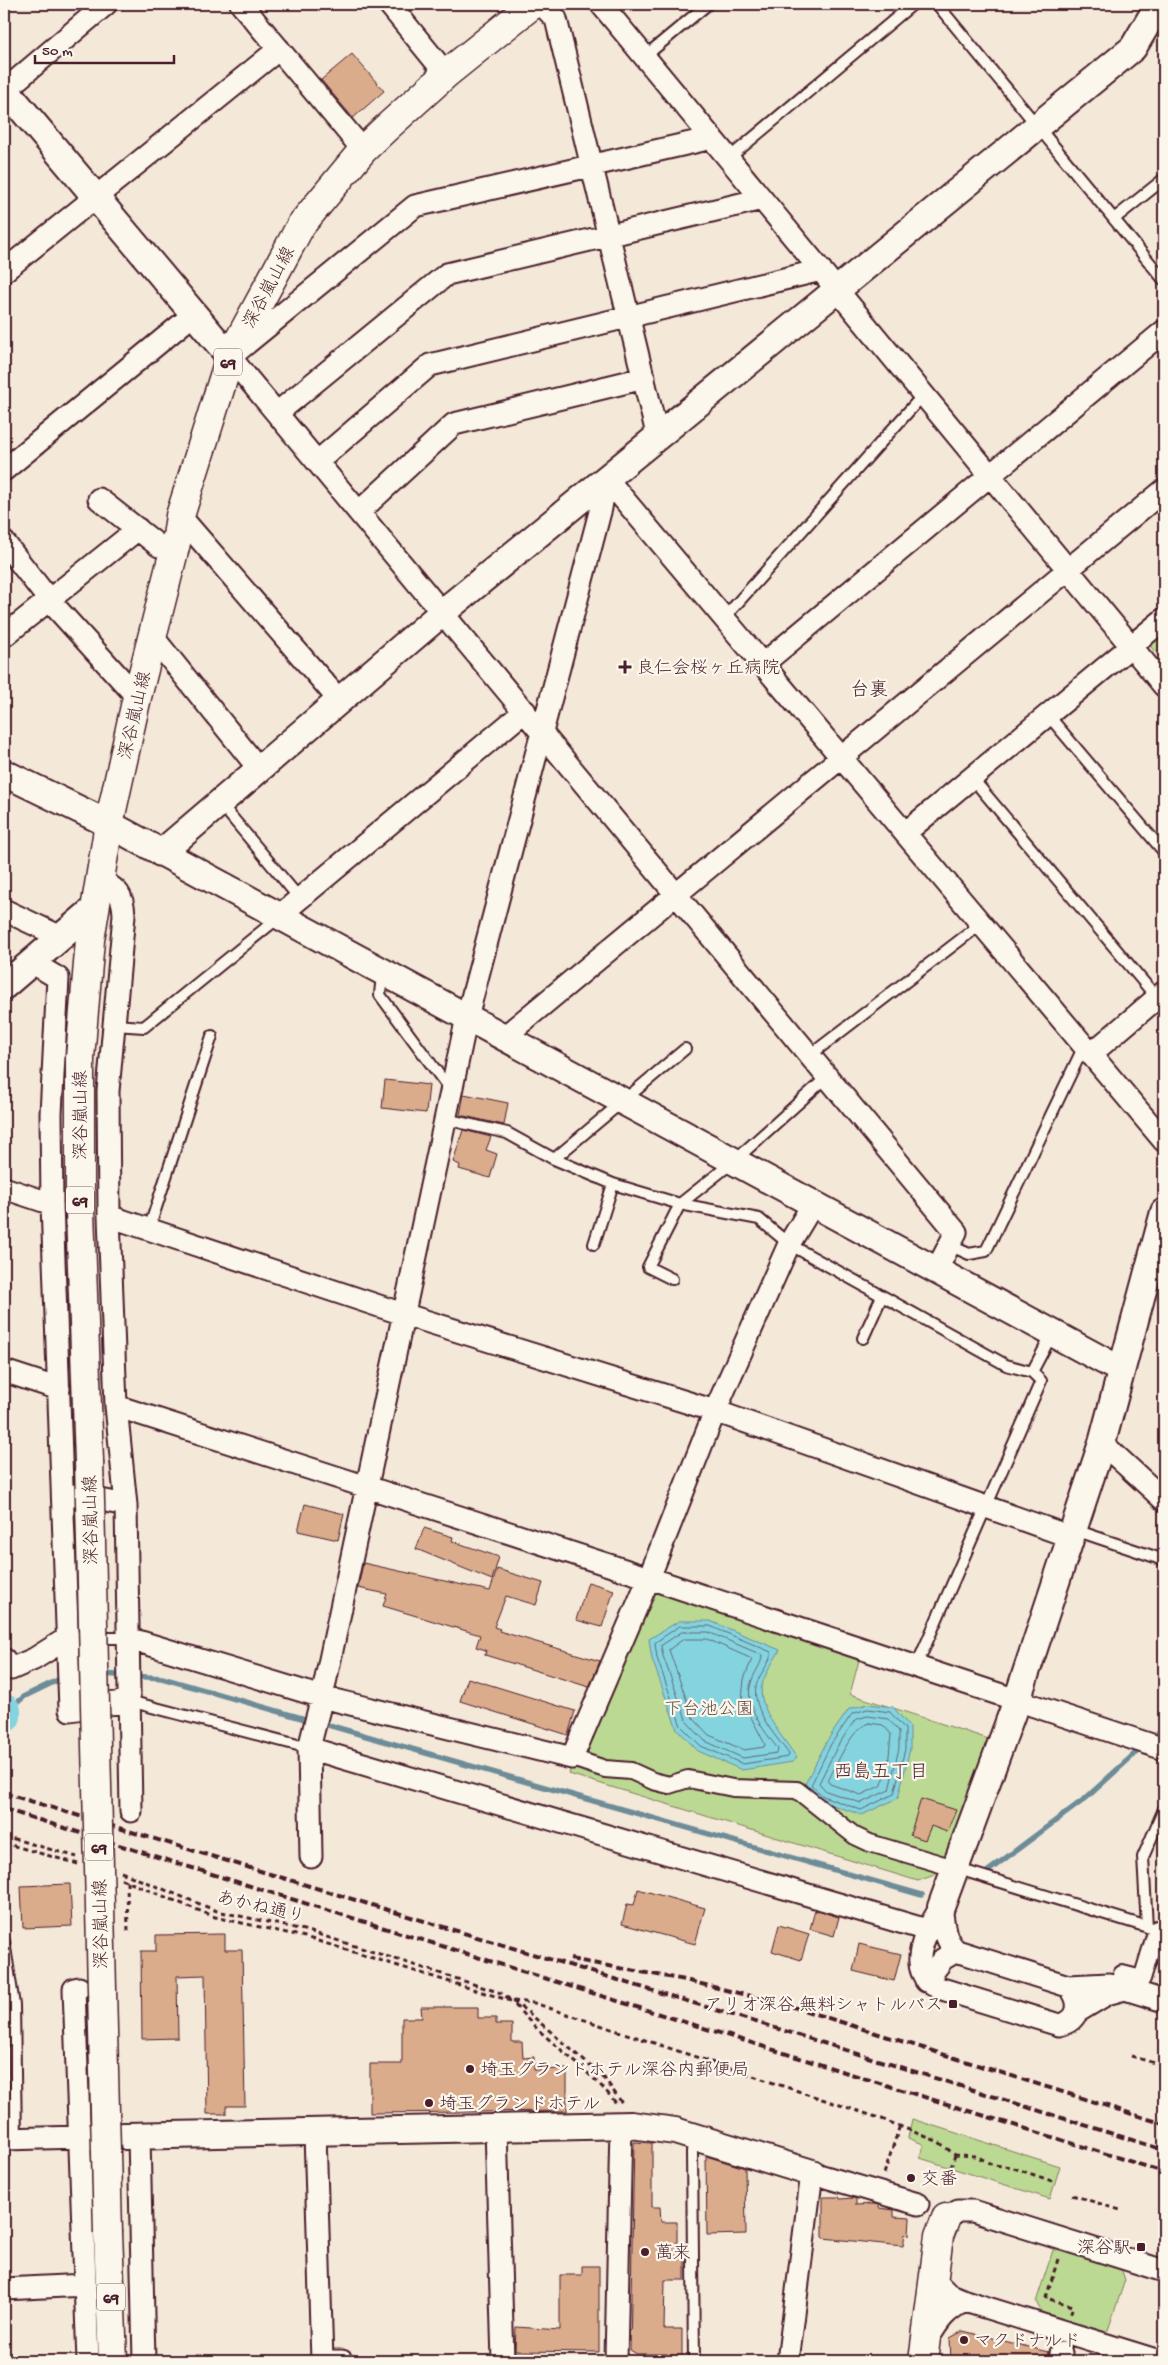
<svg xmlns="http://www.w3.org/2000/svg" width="1168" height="2365" font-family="'Gochi Hand','Klee One',sans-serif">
<rect width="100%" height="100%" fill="#f4e8d9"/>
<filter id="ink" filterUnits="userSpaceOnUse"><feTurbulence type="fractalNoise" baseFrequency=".02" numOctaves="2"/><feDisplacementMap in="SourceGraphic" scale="10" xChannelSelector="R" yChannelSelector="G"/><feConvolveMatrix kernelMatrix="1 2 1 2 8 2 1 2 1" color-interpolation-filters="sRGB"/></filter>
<g filter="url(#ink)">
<path fill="#bbd992" stroke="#827c5e" d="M1164 627V663L1147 642Z
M649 1578 862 1649 850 1694 1001 1743 954 1868 918 1881 569 1774 575 1750Z
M912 2119 1060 2166 1050 2199 920 2158 923 2144 908 2138Z
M1055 2244 1120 2265 1125 2280 1108 2330 1104 2334 1045 2318 1036 2302Z"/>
<path fill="#84d4e0" stroke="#6d8c98" d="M679 1621H710L780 1650C774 1661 765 1673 762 1685 756 1707 785 1740 797 1758L792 1762 742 1770 698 1751 677 1729 652 1659 649 1639Z
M868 1704 893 1707 910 1727V1749L898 1798 862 1815 820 1801 804 1786 827 1741 849 1709Z"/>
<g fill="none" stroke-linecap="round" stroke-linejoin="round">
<path stroke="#616773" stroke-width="1" d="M680 1626H710L771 1652C771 1662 762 1671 758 1680 747 1705 775 1735 789 1754L788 1757 743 1764 701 1746 681 1726 657 1658 655 1643Z
M682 1632H708L762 1655C762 1664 755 1671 752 1680 742 1705 764 1730 778 1749L777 1753 743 1758 705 1741 687 1722 663 1656 661 1646Z
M684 1639H707L752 1659 744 1679 742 1700 765 1744 764 1747 744 1750 709 1735 693 1718 669 1650Z
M868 1709 890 1712 905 1729V1749L894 1794 861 1810 823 1796 811 1785 831 1744 852 1714Z
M868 1716 888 1719 899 1731V1748L889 1790 861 1803 826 1791 819 1783 837 1747 855 1720Z
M869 1723 883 1725 891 1734 888 1767 882 1785 861 1795 830 1784 828 1781C837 1764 851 1728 869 1723Z"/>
<path stroke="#6d8c98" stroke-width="5.5" d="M102 1674 162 1678 312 1721
M5 1713 25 1696 64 1677
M321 1723 922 1895
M1156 1736 1164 1728
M987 1872 1086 1798 1140 1749
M1152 1962 1164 1966"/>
<path stroke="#84d4e0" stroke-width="34" d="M4 1711V1716"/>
</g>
<path fill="#daac8c" stroke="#4a1f2b" d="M352 54 384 91 353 118 321 80Z
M385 1080 429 1085 426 1113 382 1108Z
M464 1094 508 1103 504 1125 460 1115Z
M463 1130 491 1137 486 1150 497 1154 490 1178 459 1169 460 1165 453 1162Z
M305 1504 344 1514 338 1540 298 1531Z
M424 1528 453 1537 452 1541 499 1557 492 1580 416 1549Z
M363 1563 490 1591 497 1569 543 1583 536 1605 506 1596 494 1627 500 1629 499 1631 600 1661 589 1687 485 1655 486 1650 476 1647 480 1635 383 1606 387 1594 358 1588Z
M588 1582 614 1590 602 1627 576 1620Z
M468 1678 575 1711 568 1735 460 1701Z
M921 1799 956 1810 947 1832 931 1826 925 1840 910 1835Z
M70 1884 72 1926 23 1928 21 1886Z
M638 1889 705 1908 695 1944 622 1924 627 1904 634 1905Z
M815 1910 839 1917 834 1936 810 1929Z
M779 1925 809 1934 801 1960 772 1951Z
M225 1934V1950H242L245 2106H226V2114H207L205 1975 177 1976 178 2038 142 2039 141 1951H156V1935Z
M859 1944 901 1954 894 1981 853 1971Z
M421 2007H478V2018H496V2024H512V2042H522L523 2058 534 2057V2070L567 2069V2111L370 2113V2064H402V2018H422Z
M634 2142 652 2143V2207H660L661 2222H677V2248H685V2280H665L664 2329H682V2357H667V2354H637L630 2350Z
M706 2156 745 2168 746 2234 707 2235Z
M823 2197H839L840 2199 854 2198 856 2199V2205L874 2204 879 2205V2208L894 2210V2217L910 2218 909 2235 905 2234 903 2246 823 2238Z
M582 2266H599V2352L515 2351 516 2327 560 2330V2275H582Z
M963 2331 1049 2352V2361H951L950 2338Z"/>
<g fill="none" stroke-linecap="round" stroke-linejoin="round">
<path stroke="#d2c0b6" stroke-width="21" stroke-dasharray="21 11" stroke-linecap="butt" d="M59 1389 116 1406"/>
<g stroke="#4a1f2b" stroke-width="14">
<path id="service" d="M937 4 1164 280
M644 57 708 4
M729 158 913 4
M1114 219 1164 179
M724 618 924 394
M1048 715 1164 852
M972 778 1157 998
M220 803 300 899
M382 974 380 995 451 1091
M114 1025 144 1027 278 918
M809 1056 981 924
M445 1119 507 1133 554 1159 613 1184 680 1204 759 1219 789 1244 1006 1365 1032 1372 1052 1334
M554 1159 685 1049
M149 1229 212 1036
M594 1244 613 1184
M949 1245 969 1254 986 1251 1084 1046
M672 1279 648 1267 680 1204 734 1161 827 1077
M863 1338 882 1296
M1075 1530 1164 1560
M94 1638H128
M916 1667 1041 1381 1032 1372
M129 1701 309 1748
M955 1868 1161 1931
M1147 1927 1143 1857 1164 1809
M4 1941 14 2005 16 2139
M694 2137 692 2152 694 2361"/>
</g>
<g stroke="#4a1f2b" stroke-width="20">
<path id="pedestrian" d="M572 1758 605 1769 631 1771 653 1781 669 1785 688 1779 733 1788 797 1790 855 1836 870 1843 954 1868
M1139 1984 1120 1979 1122 1974 1142 1979 1157 1929"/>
</g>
<g stroke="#4a1f2b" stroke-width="25">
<path id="minor" d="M241 4 363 150
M389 4 446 74
M541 4 556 19 658 438
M601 4 1164 686
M4 91 106 4
M712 138 415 206 230 357 956 1232 936 1271
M4 271 279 49
M277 413 447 274 762 199
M317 462 430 365 821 270
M4 470 194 314
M606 478 1164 1141
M99 499 159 546 176 543
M359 512 454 424 644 378
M180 516 339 700
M4 542 49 600 137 697
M4 636 138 529
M153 637 259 769
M763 664 1164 331
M905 833 1164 619
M100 879C117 890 123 893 124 915L108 1091 109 1216 116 1406 126 1505 131 1811
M4 910 61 937
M280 915 525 711
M31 962 58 978 51 1114 52 1204 70 1710 129 1701
M504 1037 1164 490
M1091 1054 1164 992
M4 1188 52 1204
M109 1216 403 1314 715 1411 1071 1537
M4 1371 59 1389
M116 1406 649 1578 1164 1749
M1102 1443 1164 1500
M75 1495 126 1505
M128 1638 322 1697 572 1758 649 1578 715 1411 789 1244 813 1204
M4 1659 11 1669 34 1659 69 1637
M309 1748 927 1930
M311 1857 309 1748 322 1697 467 1017 601 508 606 478
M941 1907C944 1923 943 1940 957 1951L1068 1986C1082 2000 1081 2021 1059 2025L939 1988C903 1973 926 1930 941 1907Z
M926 1981 943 1959 957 1951
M1068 1986 1109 1984 1164 2001
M79 1988 74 1989 88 2361
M1077 2012 1107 1994 1125 1989
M496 2128 503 2361
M315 2134 322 2361
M139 2136 144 2361
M4 2139 80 2137
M946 2218 958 2211H973L1164 2271
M932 2278 948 2294 965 2301 1159 2361
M4 2289 85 2285
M928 2339C939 2320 946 2310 965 2301
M322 2361H342
M616 2361 621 2125
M788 2361 812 2173 918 2204
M1061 2361V2353"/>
</g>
<g stroke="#4a1f2b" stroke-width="30">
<path id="tertiary" d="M4 88 230 357
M4 773 109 824 1121 1370
M161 853 443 612 1133 48 1159 4
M4 986 95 908
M941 1907 1017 1700 1102 1443 1164 1212
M80 2137 631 2125 675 2131 812 2173"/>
</g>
<g stroke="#4a1f2b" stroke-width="31">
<path id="secondary" d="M923 2361 939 2236 946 2218"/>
</g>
<g stroke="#4a1f2b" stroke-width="31">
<path id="primary" d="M89 1461 80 1211V1058L90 940 109 824 137 697 176 543 180 516 230 357 301 225 363 150 385 129 446 74 533 4
M108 2233 113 2361"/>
</g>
<path stroke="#4a1f2b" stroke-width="3" stroke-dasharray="5 4" stroke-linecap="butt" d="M4 1836 77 1857
M4 1843 78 1864
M121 1872 217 1911 308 1931 501 1993 529 2013 605 2079 622 2103
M121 1879 215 1917 305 1937 511 2001
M127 1881 128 1935
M513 2001 534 2003 882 2119 939 2142 955 2155 976 2156 993 2165 1011 2167 1055 2182
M515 2005C545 2042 587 2066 616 2103
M1131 2056 1161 2065
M951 2168 955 2155
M884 2174 900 2125
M1072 2195 1120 2210
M1058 2259 1046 2298 1073 2306 1070 2315"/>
<use href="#service" stroke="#fbf7ec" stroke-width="10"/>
<use href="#pedestrian" stroke="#fbf7ec" stroke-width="16"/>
<use href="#minor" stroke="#fbf7ec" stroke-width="21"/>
<use href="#tertiary" stroke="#fbf7ec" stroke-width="26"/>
<use href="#secondary" stroke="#fbf7ec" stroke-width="28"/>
<use href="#primary" stroke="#fbf7ec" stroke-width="28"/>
<path stroke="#4a1f2b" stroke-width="4" stroke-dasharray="8 4" stroke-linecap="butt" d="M4 1793 782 2030 1164 2150
M4 1809 1164 2172
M570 1959 685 1980 787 2005 1164 2124"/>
<g stroke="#4a1f2b" stroke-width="31" stroke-linecap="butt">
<path id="primary-bridge" d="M89 1461 108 2233"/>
</g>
<use href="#primary-bridge" stroke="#fbf7ec" stroke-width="28"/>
</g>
</g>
<g fill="#4a1f2b" stroke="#fbf7ec" stroke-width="2">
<path d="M622.5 659.5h5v5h5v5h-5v5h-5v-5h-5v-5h5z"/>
<rect x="948" y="1999" width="10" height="10" rx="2.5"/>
<circle cx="470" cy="2069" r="5"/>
<circle cx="429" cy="2103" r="5"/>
<circle cx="911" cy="2178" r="5"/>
<rect x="1136" y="2242" width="10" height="10" rx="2.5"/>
<circle cx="645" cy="2252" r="5"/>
<circle cx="964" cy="2340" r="5"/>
</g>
<g text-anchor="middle" stroke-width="4.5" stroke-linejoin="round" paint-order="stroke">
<g fill="#fbf7ec" stroke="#7f6065" stroke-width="1">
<rect x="214" y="348.5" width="28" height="27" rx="4"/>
<rect x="66" y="1186.5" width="28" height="27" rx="4"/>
<rect x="85" y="1833.5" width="28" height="27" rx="4"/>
<rect x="97" y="2283.5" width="28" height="27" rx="4"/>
</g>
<g font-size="16" font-weight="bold" fill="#4a1f2b">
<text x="228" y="368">69</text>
<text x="80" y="1206">69</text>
<text x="99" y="1853">69</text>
<text x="111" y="2303">69</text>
</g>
<g font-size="18" fill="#4a1f2b" stroke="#fbf7ec">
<text transform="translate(268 287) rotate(-62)" y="6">深谷嵐山線</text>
<text transform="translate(134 715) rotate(-77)" y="6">深谷嵐山線</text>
<text transform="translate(80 1115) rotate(-90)" y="6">深谷嵐山線</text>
<text transform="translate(90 1520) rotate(-91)" y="6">深谷嵐山線</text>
<text transform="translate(261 1906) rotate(13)" y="6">あかね通り</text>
<text transform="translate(100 1924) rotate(-91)" y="6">深谷嵐山線</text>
</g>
<g font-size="18" fill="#4a1f2b" stroke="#fbf7ec" text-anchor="start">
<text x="636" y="673">良仁会桜ヶ丘病院</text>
<text x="943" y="2010" text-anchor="end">アリオ深谷 無料シャトルバス</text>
<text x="480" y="2075">埼玉グランドホテル深谷内郵便局</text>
<text x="439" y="2109">埼玉グランドホテル</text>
<text x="921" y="2184">交番</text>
<text x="1131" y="2253" text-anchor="end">深谷駅</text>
<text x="655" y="2258">萬来</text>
<text x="974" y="2346">マクドナルド</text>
</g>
<g font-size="18" fill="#664e45" stroke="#fbf7ec">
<text x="709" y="1714">下台池公園</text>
</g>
<g font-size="19" fill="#4a1f2b" stroke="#fbf7ec">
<text x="869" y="695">台裏</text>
<text x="881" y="1777">西島五丁目</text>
</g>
</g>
<rect width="1168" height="2365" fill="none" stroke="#fbf7ec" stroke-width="20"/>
<rect x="10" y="10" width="1148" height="2345" fill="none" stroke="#4a1f2b" stroke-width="2" filter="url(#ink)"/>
<path d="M35 55v8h139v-8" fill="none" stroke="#4a1f2b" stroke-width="2.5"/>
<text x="42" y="55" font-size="15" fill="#4a1f2b" stroke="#fbf7ec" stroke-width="4" paint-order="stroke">50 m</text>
</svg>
